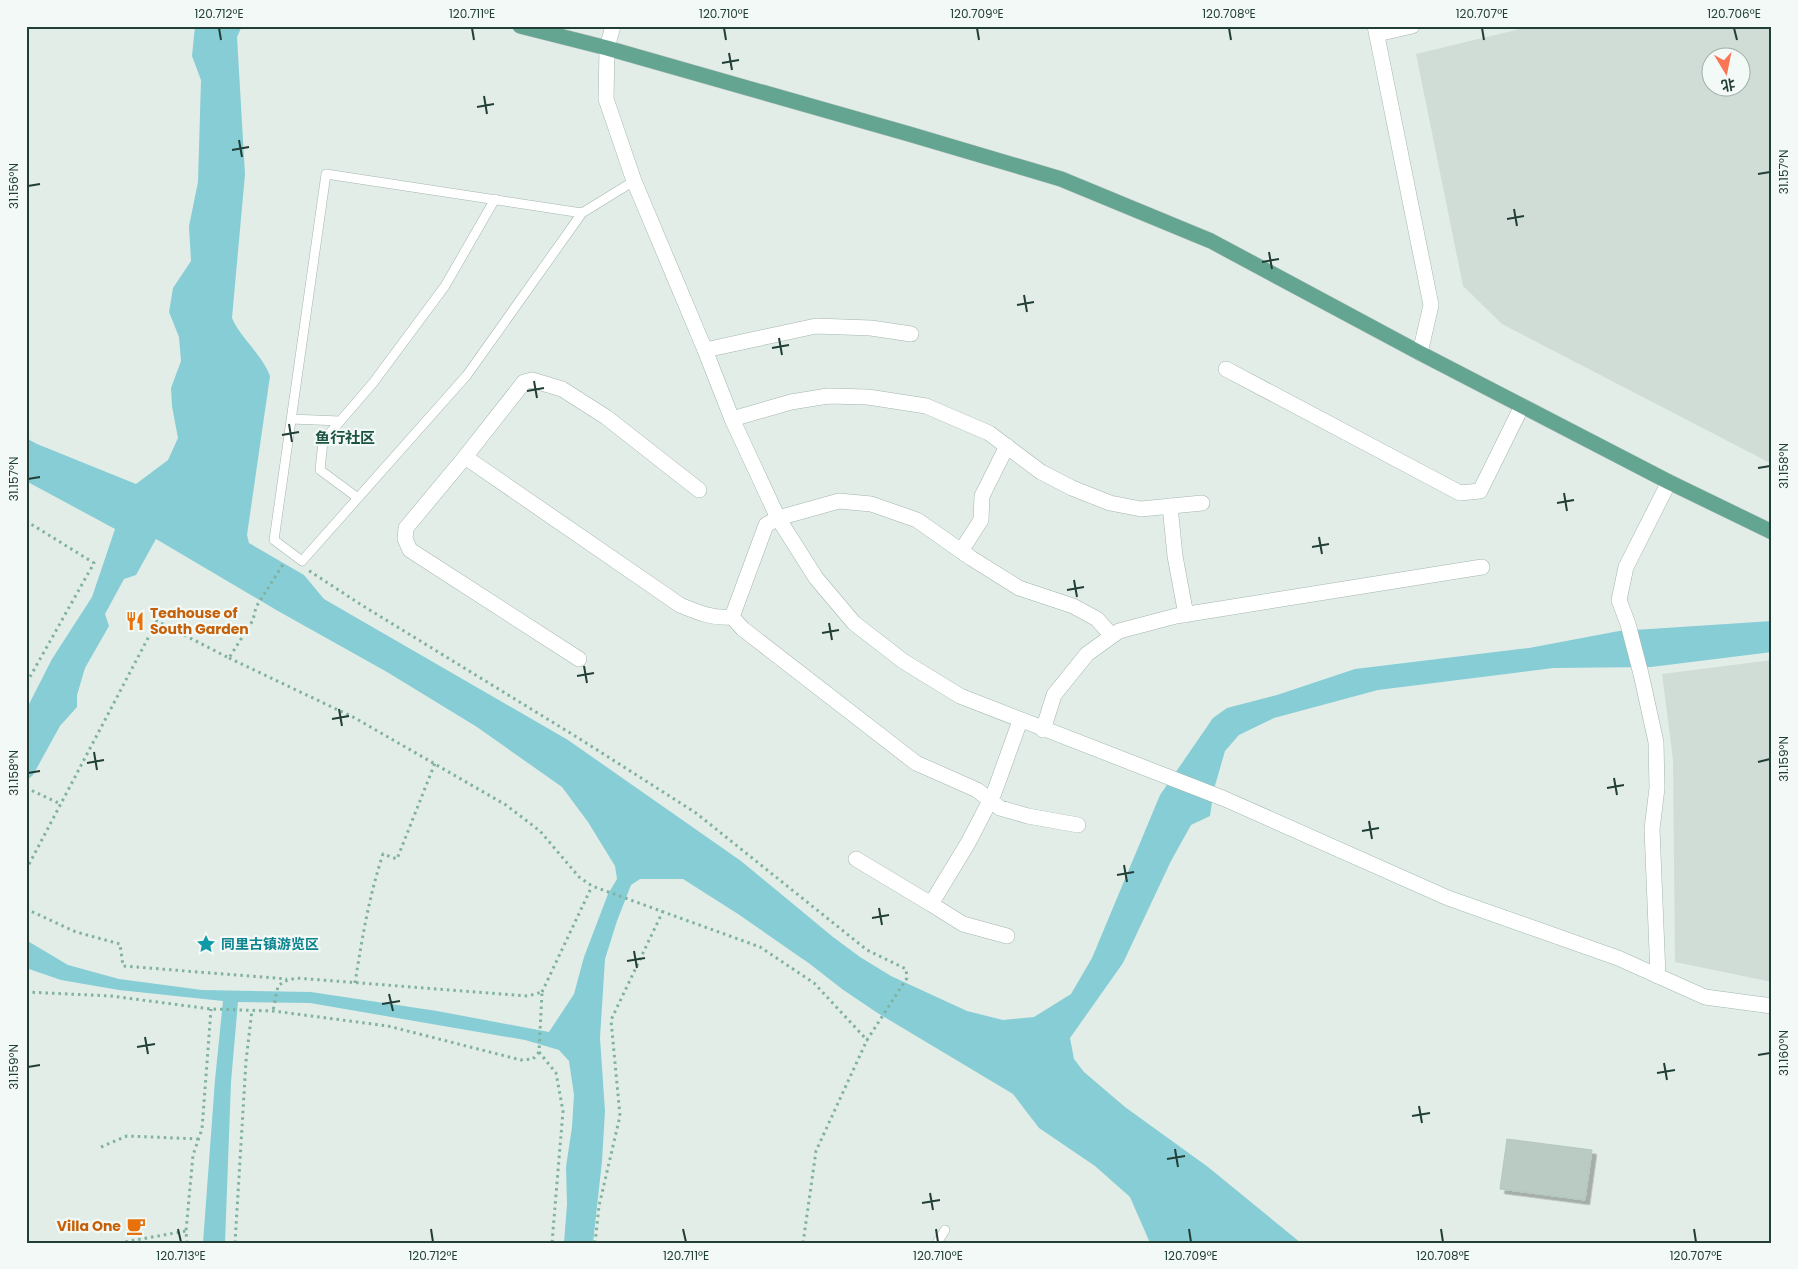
<svg xmlns="http://www.w3.org/2000/svg" width="1798" height="1269" font-family="Poppins,'Noto Sans SC',sans-serif">
<defs>
<filter id="shadow"><feDropShadow dx="4.5" dy="4.5" stdDeviation="0" flood-color="#0004"/></filter>
</defs>
<rect width="100%" height="100%" fill="#e2ede8"/>
<path fill="#d0ddd7" fill-rule="evenodd" d="M1532 26H1772V464L1502 324 1463 286 1416 54ZM1710 58H1740V88H1710Z
M1772 660V982L1675 962 1673 760 1662 674Z"/>
<path fill="#87cdd5" d="M195 26H242L237 37 245 174 232 318C241 339 262 354 270 376L247 535 249 543 304 575 324 599 568 740 741 861 833 937 860 957 891 976 967 1011 1003 1020 1034 1017 1071 994 1092 958 1160 795 1213 718 1227 708 1277 695 1355 669 1529 648 1619 631 1772 621V652L1651 667 1553 668 1378 690 1274 718 1239 735 1225 751 1214 789 1210 816 1191 825 1171 861 1123 963 1070 1038 1074 1059 1084 1072 1125 1107 1208 1167 1301 1243H1150L1130 1197 1095 1166 1039 1128 1013 1094 876 1012 842 989 810 964 738 914 683 879H640L631 885 617 921 605 959 600 1038 605 1111 602 1161 593 1243H564L567 1204 566 1167 572 1127 574 1095 569 1061 559 1050 525 1040 310 1003 238 1002 231 1082 225 1243H203L215 1080 223 1001 119 990 61 980 26 968V940L68 965 119 979 202 990 311 992 437 1011 549 1032 574 994 584 957 608 894 617 879 615 866 588 822 562 787 477 727 387 672 278 611 156 539 136 575 124 579 105 614 109 626 85 668 77 695V707L60 726 33 775 26 781V710L52 659 92 597 115 529 26 481V438L37 444 136 484 168 460 178 438 172 406 171 388 181 361 179 337 169 312 173 288 191 261 189 226 198 182 201 80 192 56Z"/>
<path fill="#bacbc3" stroke="#b4c7be" filter="url(#shadow)" d="M1507 1139 1592 1150 1585 1200 1500 1189Z"/>
<g fill="none" stroke-linecap="round" stroke-linejoin="round">
<g stroke="#a4b5af" stroke-width="10">
<path id="lane" d="M582 213 326 174 274 540 302 561 467 375 582 213 634 181
M291 419 340 421
M358 498 320 470 323 441 373 383 445 286 495 199
M937 1243 945 1230"/>
</g>
<g stroke="#a4b5af" stroke-width="16">
<path id="street" d="M1377 34 1412 26
M705 350 816 326 871 328 911 334
M1226 369 1460 493 1480 491 1522 406
M732 419 791 402 828 396 868 397 926 406 989 433 1041 472 1072 488 1110 503 1141 509 1202 503
M465 457 680 605C697 612 713 619 732 617L766 525 778 518 839 501 871 504 917 520 971 558 1019 588 1073 606 1097 619 1112 636
M1170 506 1175 556 1186 615
M961 551 981 520 982 496 1007 446
M732 617 743 629 916 763 977 790 1000 808 1028 816 1078 825
M579 659 410 550 405 539 406 528 465 457 524 382 532 380 562 389 606 417 699 490
M1043 730 1054 695 1087 654 1119 631 1176 616 1482 567
M856 859 931 904 968 843 994 793 1020 721
M931 904 963 924 1007 936
M1658 976 1652 829 1657 788 1656 742 1641 674 1628 624 1619 600 1626 567 1669 482"/>
</g>
<g stroke="#a0b9af" stroke-width="16">
<path id="secondary" d="M613 26 607 48 606 99 634 181 705 350 732 419 778 518 816 578 854 623 903 661 960 696 1225 799 1448 898 1618 958 1705 997 1772 1006
M1375 26 1431 305 1420 353"/>
</g>
<g stroke="#c1c9c7" stroke-width="16">
<path id="primary" d="M520 26 607 48 909 134 1061 179 1211 241 1420 353 1669 482 1772 532"/>
</g>
<path stroke="#81b2a0" stroke-width="3" stroke-dasharray="2.5 4" stroke-linecap="butt" d="M26 521 94 563 26 684
M229 658 355 718 506 805 540 831 579 877 592 886 760 947 814 983 867 1040 907 978 906 969 867 950 696 813 580 739 360 604 308 570
M26 788 61 804
M26 870 157 621 229 658 253 620 256 607 284 563
M26 909 76 932 120 944 123 966 287 979
M355 983C362 939 369 896 383 854L397 859 435 763
M26 992 111 996 211 1009 273 1011 388 1026 521 1060 533 1059 539 1052 542 992 528 996 296 978 285 981 278 986 273 1011
M542 992 592 886
M539 1052 556 1073 563 1111 552 1243
M101 1147 127 1136 199 1139
M119 1243 186 1231
M187 1243 186 1231 193 1155 202 1129 211 1009
M235 1243 246 1061 252 1010
M595 1243 599 1206 620 1116 611 1020 663 911
M803 1243 816 1151 867 1040"/>
<use href="#lane" stroke="#fff" stroke-width="9"/>
<use href="#street" stroke="#fff" stroke-width="15"/>
<use href="#secondary" stroke="#fff" stroke-width="15"/>
<use href="#primary" stroke="#64a591" stroke-width="15"/>
</g>
<path fill="none" stroke="#213f36" stroke-width="2" d="M219 28 221 40M472 28 474 40M724 28 726 40M977 28 979 40M1229 28 1231 40M1482 28 1484 40M1734 28 1737 40M729 53 732 70M722 63 739 60M484 96 487 114M477 107 494 104M239 140 242 157M232 150 249 147M1758 174 1770 172M28 186 40 184M1514 209 1517 226M1507 219 1524 216M1269 252 1272 269M1262 262 1279 259M1024 295 1027 312M1017 305 1034 302M779 338 782 355M772 348 789 345M534 381 537 398M527 391 544 388M289 424 292 442M282 435 299 432M1758 468 1770 466M28 479 40 477M1564 493 1567 511M1557 503 1574 500M1319 537 1322 554M1312 547 1329 544M1074 580 1077 597M1067 590 1084 587M829 623 832 640M822 633 839 630M584 666 587 683M577 676 594 673M339 709 342 726M332 719 349 716M94 752 97 770M1758 762 1770 759M87 763 104 760M28 773 40 771M1614 778 1617 795M1607 788 1624 785M1369 821 1372 839M1362 831 1379 828M1124 865 1127 882M1117 875 1134 872M879 908 882 925M872 918 889 915M634 951 637 968M627 961 645 958M389 994 393 1011M382 1004 400 1001M145 1037 148 1054M137 1047 155 1044M1758 1055 1770 1053M1664 1063 1667 1080M28 1067 40 1065M1657 1073 1675 1070M1419 1106 1422 1123M1412 1116 1430 1113M1175 1149 1178 1167M1167 1159 1185 1156M930 1193 933 1210M922 1203 940 1200M178 1229 181 1242M431 1229 433 1242M683 1229 686 1242M936 1229 938 1242M1189 1229 1191 1242M1441 1229 1443 1242M1694 1229 1696 1242"/>
<defs>
<g id="restaurant-bare" transform="scale(1.5)"><path d="M-5-6h1v4h1v-4h1v4h1v-4h1v5L-1.5 .5V6h-2V.5L-5-1ZM5-6V6H3V1.5H1.5Q1.5-4 5-6Z" fill="#e8710a" stroke="#f3f9f6" stroke-width="2.5" paint-order="stroke"/></g>
<g id="sight-bare" transform="scale(1.5)"><path d="M0-6L1.8-2.2L6-1.7L2.9 1.2L3.7 5.4L0 3.3L-3.7 5.4L-2.9 1.2L-6-1.7L-1.8-2.2Z" fill="#0f9aa8" stroke="#f3f9f6" stroke-width="2.5" paint-order="stroke"/></g>
<g id="cafe-bare" transform="scale(1.5)"><path d="M-5.5-4.5H6V0H3Q3 3.5 0 3.5H-2.5Q-5.5 3.5-5.5 0ZM3-3.2v2h1.7v-2ZM-6 4.5H4V6H-6Z" fill="#e8710a" stroke="#f3f9f6" stroke-width="2.5" paint-order="stroke"/></g>
</defs>
<g fill-rule="evenodd">
<use href="#restaurant-bare" x="135" y="621"/>
<use href="#sight-bare" x="206" y="944"/>
<use href="#cafe-bare" x="136" y="1226"/>
</g>
<g text-anchor="middle" stroke-width="4.5" stroke-linejoin="round" paint-order="stroke">
<g font-size="14" font-weight="bold" fill="#c56008" stroke="#f3f9f6" text-anchor="start">
<text x="150" y="618">Teahouse of<tspan x="150" dy="16">South Garden</tspan></text>
<text x="121" y="1231" text-anchor="end">Villa One</text>
</g>
<g font-size="14" font-weight="bold" fill="#0d838f" stroke="#f3f9f6" text-anchor="start">
<text x="221" y="949">同里古镇游览区</text>
</g>
<g font-size="15" font-weight="bold" fill="#1c5242" stroke="#f3f9f6">
<text x="345" y="443">鱼行社区</text>
</g>
</g>
<rect width="1798" height="1269" fill="none" stroke="#f3f9f6" stroke-width="55"/>
<g transform="translate(1726 72) rotate(170)"><circle r="24" fill="#f3f9f6" stroke="#9fafa9"/>
<path d="M0-4L9 19L0 12L-9 19Z" fill="#f97555"/>
<text y="-8" font-size="14" font-weight="bold" text-anchor="middle" fill="#213f36">北</text>
</g>
<rect x="28" y="28" width="1742" height="1214" fill="none" stroke="#213f36" stroke-width="2"/>
<g font-size="12" text-anchor="middle" fill="#213f36">
<text x="219" y="18">120.712°E</text>
<text x="472" y="18">120.711°E</text>
<text x="724" y="18">120.710°E</text>
<text x="977" y="18">120.709°E</text>
<text x="1229" y="18">120.708°E</text>
<text x="1482" y="18">120.707°E</text>
<text x="1734" y="18">120.706°E</text>
<text transform="translate(1784 172) rotate(-90)" y="4">31.157°N</text>
<text transform="translate(14 186) rotate(-90)" y="4">31.156°N</text>
<text transform="translate(1784 466) rotate(-90)" y="4">31.158°N</text>
<text transform="translate(14 479) rotate(-90)" y="4">31.157°N</text>
<text transform="translate(1784 759) rotate(-90)" y="4">31.159°N</text>
<text transform="translate(14 773) rotate(-90)" y="4">31.158°N</text>
<text transform="translate(1784 1053) rotate(-90)" y="4">31.160°N</text>
<text transform="translate(14 1067) rotate(-90)" y="4">31.159°N</text>
<text x="181" y="1260">120.713°E</text>
<text x="433" y="1260">120.712°E</text>
<text x="686" y="1260">120.711°E</text>
<text x="938" y="1260">120.710°E</text>
<text x="1191" y="1260">120.709°E</text>
<text x="1443" y="1260">120.708°E</text>
<text x="1696" y="1260">120.707°E</text>
</g>
</svg>
